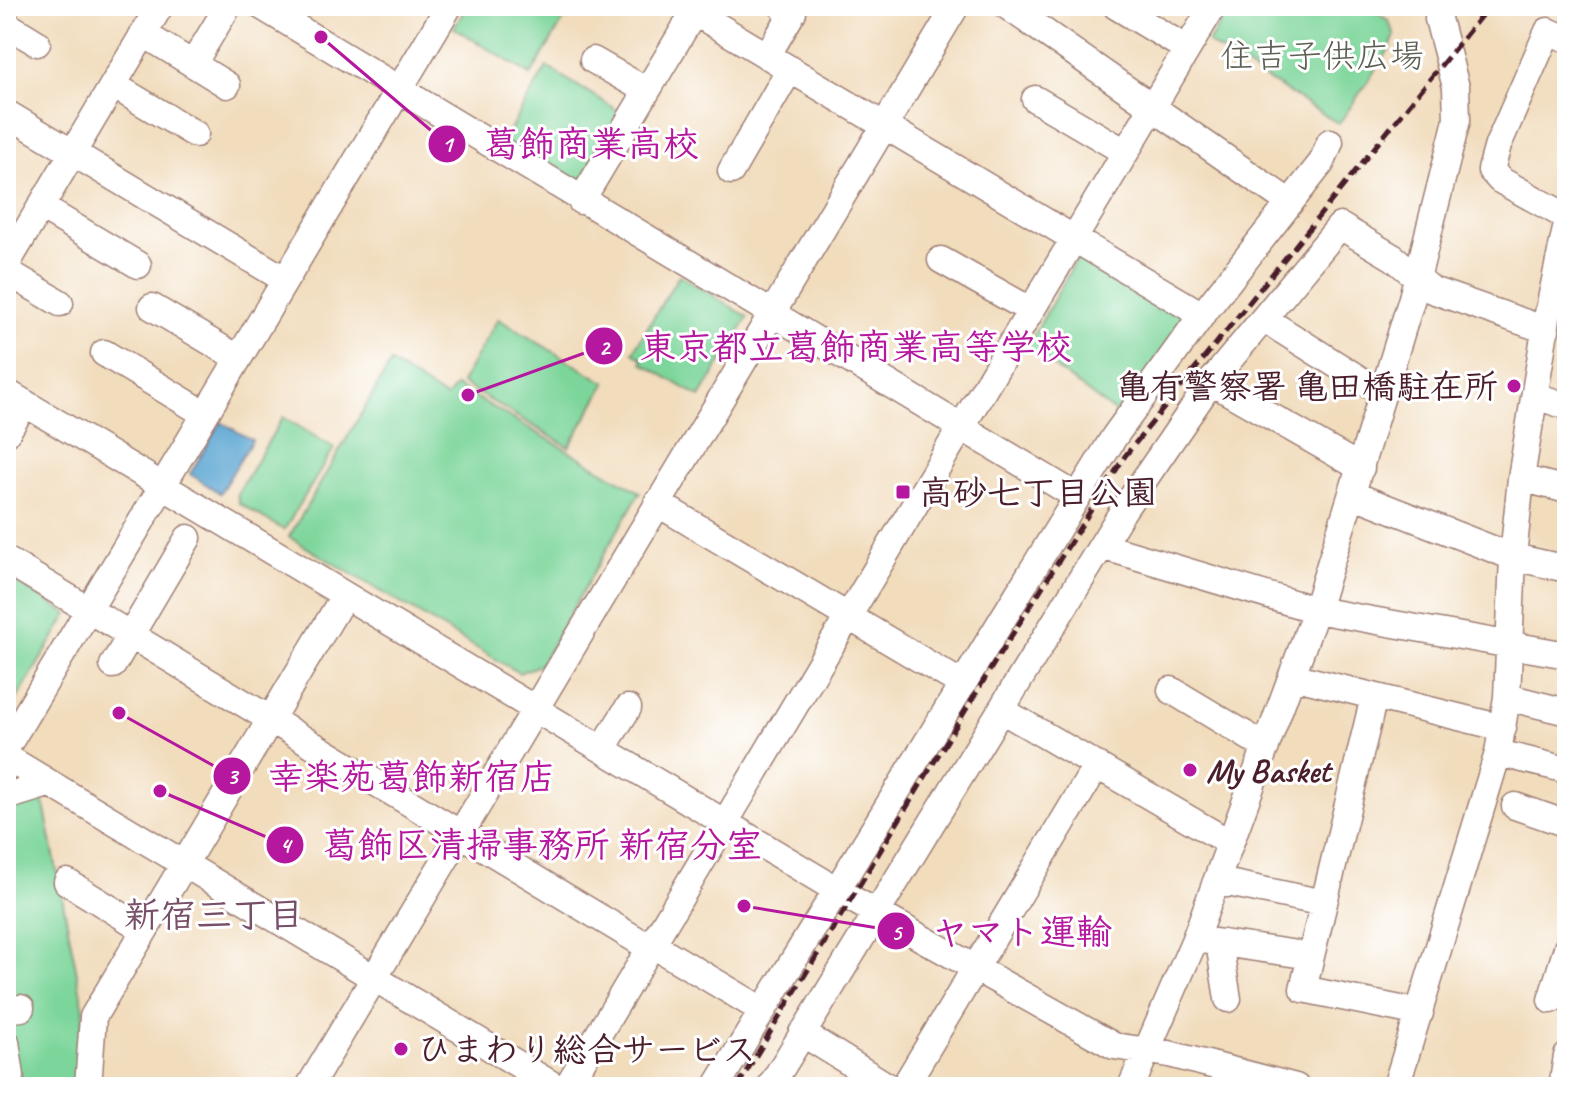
<svg xmlns="http://www.w3.org/2000/svg" width="1573" height="1093" font-family="Caveat,'Klee One',sans-serif">
<rect width="100%" height="100%" fill="#fff"/>
<filter id="ink" filterUnits="userSpaceOnUse"><feTurbulence type="fractalNoise" baseFrequency=".0125" numOctaves="2"/><feDisplacementMap in="SourceGraphic" scale="16" xChannelSelector="R" yChannelSelector="G"/><feConvolveMatrix kernelMatrix="1 2 1 2 8 2 1 2 1" color-interpolation-filters="sRGB"/></filter>
<filter id="wash" filterUnits="userSpaceOnUse"><feTurbulence type="fractalNoise" baseFrequency=".006" numOctaves="4" result="noise"/><feDisplacementMap in="SourceGraphic" scale="32" xChannelSelector="R" yChannelSelector="G"/><feGaussianBlur stdDeviation="1.8" result="paint"/><feColorMatrix in="noise" values="0 0 0 0 0 0 0 0 0 0 0 0 0 0 0 0 0 1.4 0 .05"/><feComposite in="paint" operator="in"/></filter>
<g filter="url(#wash)">
<rect width="100%" height="100%" fill="#f1dcbc"/>
<path fill="#7cd59a" stroke="#637a62" stroke-width="2" d="M467 6H542L564 19 531 75 454 28Z
M1231 6H1365L1388 20 1395 35 1390 48 1339 124 1208 43Z
M547 67 622 113 577 188 502 143Z
M1088 255 1187 315 1120 416 1027 347 1077 259Z
M679 275 748 317 700 397 642 363 643 359 633 352Z
M498 319 606 383 569 447 461 383Z
M391 363 446 398 456 386 640 492 540 665 519 673 289 537Z
M283 417 334 448 284 530 239 503 237 494Z
M6 576 68 614 6 717Z
M42 794 84 1010 78 1081 74 1087H6V805Z"/>
<path fill="#59a4d1" stroke="#52627e" stroke-width="2" d="M221 422 252 440 220 493 190 474Z"/>
</g>
<g filter="url(#ink)">
<g fill="none" stroke-linecap="round" stroke-linejoin="round">
<g stroke="#9e7e74" stroke-width="29">
<path id="minor" d="M261 6 1076 496
M684 6 1202 315
M1007 6 1290 203
M1116 6 1187 49
M6 24 37 43
M144 34 227 85
M1567 39 1548 31 1498 145 1491 170 1500 180 1567 217
M767 56 793 12 782 6
M593 60 647 91
M193 64 228 6
M113 85 195 134
M1035 99 1125 152
M6 113 284 279
M731 171 790 69
M581 201 698 6
M41 207 138 265
M941 260 1030 310
M6 265 160 6
M6 271 60 303
M152 307 238 358
M1264 319 1383 394
M104 353 205 414
M1211 382 1361 468
M6 392 852 899 1114 1046 1169 1054 1296 1087
M1535 396 1567 406
M6 434 25 403
M1521 478 1567 490
M1354 495 1513 557 1567 569
M657 503 962 684
M1102 546 1316 610 1567 655
M6 560 637 940 663 951 762 1010
M113 665 188 538
M1292 676 1503 728
M1171 690 1266 747
M1374 697 1303 989 1420 1013
M1507 697 1567 712
M1003 711 1230 843
M6 748 449 6
M603 748 628 708
M1498 753 1567 770
M6 757 556 1087
M6 797 48 784
M1515 806 1567 824
M67 882 145 930
M1215 884H1233L1324 903
M1195 939 1311 956
M1223 943 1221 955 1228 999
M1551 1000 1567 948
M6 1010 21 1008
M802 1033 889 1087
M6 1042 11 1076 6 1082
M88 1087 93 1017 344 596
M309 1087 956 6
M567 1087 1213 6
M716 1087 1114 437 1202 315 1322 162 1330 142
M770 1087 1124 509 1211 382 1340 226 1394 258 1432 290 1546 330
M904 1087 1097 765
M1131 1087 1195 939 1316 610 1412 298 1457 120 1456 87 1438 19 1439 6
M1396 1087 1498 753 1507 697 1513 557 1521 478 1547 318 1567 224
M1562 1087 1567 1056"/>
</g>
<use href="#minor" stroke="#fff" stroke-width="26"/>
<path stroke="#4a1f2b" stroke-width="5" stroke-dasharray="12 6" stroke-linecap="butt" d="M737 1087 993 665 1125 456 1489 6"/>
</g>
</g>
<g fill="#b5179e" stroke="#fff" stroke-width="3">
<circle cx="1514" cy="386" r="8"/>
<rect x="895" y="484" width="16" height="16" rx="4"/>
<circle cx="1190" cy="770" r="8"/>
<circle cx="401" cy="1049" r="8"/>
</g>
<g text-anchor="middle" stroke-width="6" stroke-linejoin="round" paint-order="stroke">
<g font-size="34" fill="#5c5f52" stroke="#fff">
<text x="1322" y="67">住吉子供広場</text>
</g>
<g font-size="34" font-weight="bold" fill="#4a1f2b" stroke="#fff" text-anchor="start">
<text x="1498" y="398" text-anchor="end">亀有警察署 亀田橋駐在所</text>
<text x="919" y="504">高砂七丁目公園</text>
<text x="1206" y="782">My Basket</text>
<text x="417" y="1061">ひまわり総合サービス</text>
</g>
<g font-size="36" font-weight="bold" fill="#774f68" stroke="#fff">
<text x="214" y="927">新宿三丁目</text>
</g>
</g>
<path fill="none" stroke="#b5179e" stroke-width="3" d="M321 37L447 144M468 395L604 346M119 713L232 776M160 791L285 845M744 906L896 931"/>
<g fill="#b5179e" stroke="#fff" stroke-width="3">
<circle cx="321" cy="37" r="8"/>
<circle cx="468" cy="395" r="8"/>
<circle cx="119" cy="713" r="8"/>
<circle cx="160" cy="791" r="8"/>
<circle cx="744" cy="906" r="8"/>
<circle cx="447" cy="144" r="20"/>
<circle cx="604" cy="346" r="20"/>
<circle cx="232" cy="776" r="20"/>
<circle cx="285" cy="845" r="20"/>
<circle cx="896" cy="931" r="20"/>
</g>
<g font-size="24" text-anchor="middle" font-weight="bold" fill="#fff">
<text x="447" y="152">1</text>
<text x="604" y="355">2</text>
<text x="232" y="784">3</text>
<text x="285" y="853">4</text>
<text x="896" y="940">5</text>
</g>
<g font-size="36" text-anchor="middle" font-weight="bold" fill="#b5179e" stroke="#fff" stroke-width="6" stroke-linejoin="round" paint-order="stroke">
<text x="591" y="156">葛飾商業高校</text>
<text x="856" y="359">東京都立葛飾商業高等学校</text>
<text x="412" y="789">幸楽苑葛飾新宿店</text>
<text x="542" y="857">葛飾区清掃事務所 新宿分室</text>
<text x="1022" y="944">ヤマト運輸</text>
</g>
<rect width="1573" height="1093" fill="none" stroke="#fff" stroke-width="32"/>
</svg>
